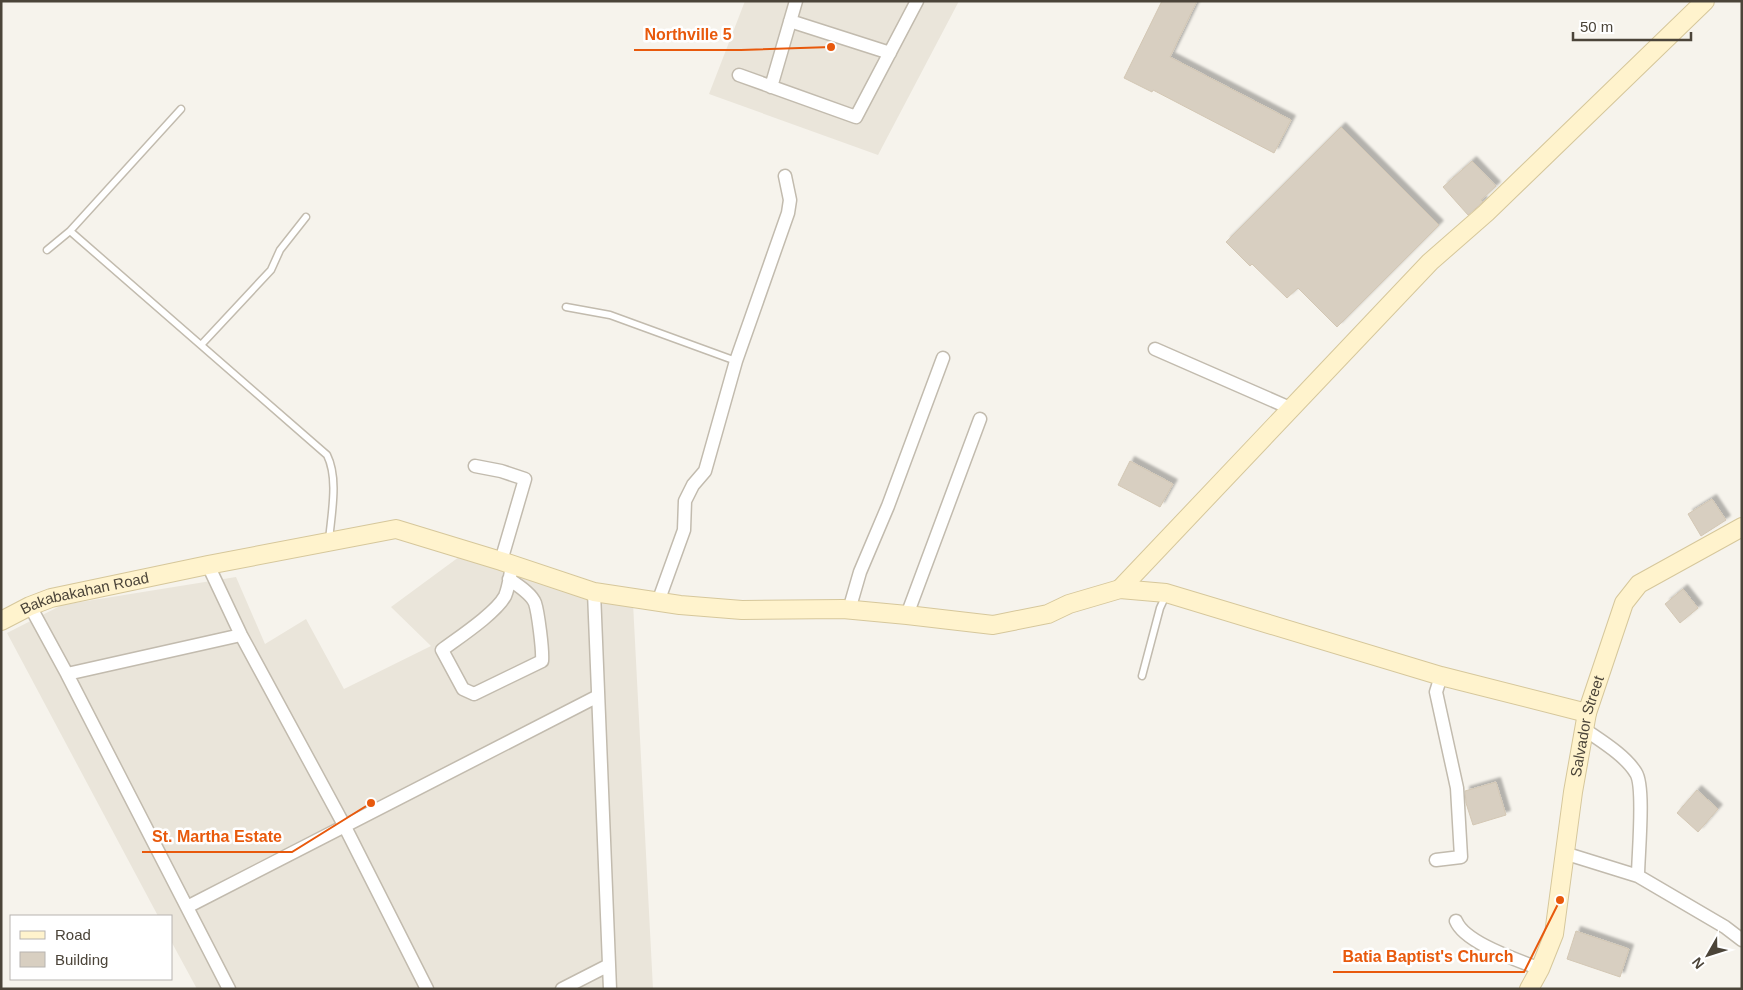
<svg xmlns="http://www.w3.org/2000/svg" width="1743" height="990" font-family="Arial,sans-serif">
<defs>
<filter id="shadow"><feDropShadow dx="4.5" dy="-4.5" stdDeviation="1" flood-color="#0004"/></filter>
</defs>
<rect width="100%" height="100%" fill="#f6f3ec"/>
<path fill="#eae5da" d="M745 1H959L878 155 709 94Z
M463 554 633 603 653 989H197L171 941V916H158L7 633 62 605 236 577 265 644 306 619 344 689 431 646 391 607Z"/>
<path fill="#d8cfc1" stroke="#d3c7b4" filter="url(#shadow)" d="M1162 1H1197L1170 57 1291 120 1274 153 1153 90 1152 92 1124 78Z
M1341 127 1439 225 1337 327 1298 288 1287 298 1252 264 1250 266 1226 242Z
M1472 161 1496 186 1481 200 1483 202 1468 215 1443 187Z
M1130 461 1173 484 1160 507 1118 485Z
M1712 499 1726 520 1701 536 1688 514Z
M1683 589 1698 608 1680 623 1665 604Z
M1496 782 1506 815 1473 825 1466 803 1465 791Z
M1697 790 1718 809 1698 832 1677 813Z
M1576 931 1629 949 1620 977 1567 959Z"/>
<g fill="none" stroke-linecap="round" stroke-linejoin="round">
<g stroke="#c2bbae" stroke-width="9">
<path id="lane" d="M70 231 327 455C339 479 331 515 329 541
M47 250 70 231 181 109
M566 307 610 315 736 361
M201 345 271 270 280 250 306 217
M1142 676 1160 608 1166 595"/>
</g>
<g stroke="#c2bbae" stroke-width="15">
<path id="street" d="M790 21 890 53
M739 75 856 117 917 1
M771 87 796 1
M1155 349 1290 408
M475 466 501 471 525 479 501 561
M208 565 241 635 344 825 427 989
M509 579C517 585 531 593 535 603 538 612 543 650 542 661L474 694 463 689 442 650C458 638 496 613 505 596 509 587 510 575 512 566
M594 592 610 989
M658 602 684 530 685 501 693 485 705 471 736 361 788 213 790 200 785 176
M30 606 67 674 229 989
M849 610 860 572 888 506 943 358
M907 615 980 419
M67 674 241 635
M1584 729C1601 741 1625 755 1636 773 1645 787 1638 856 1638 876L1725 927 1742 940
M1564 853 1638 876
M1436 860 1461 857 1457 788 1436 692 1441 676
M187 907 598 696
M1456 921C1465 943 1518 960 1540 969
M562 989 609 965"/>
</g>
<g stroke="#d6c79b" stroke-width="20">
<g id="secondary">
<path d="M1120 589 1430 262 1486 213 1705 1"/>
<path id="s1" d="M1 621 30 606 51 598 208 565 396 529 501 561 594 592 680 605 742 610 843 609 907 615 993 625 1048 614 1069 604 1120 589 1166 593 1441 676 1587 713"/>
<path id="s2" d="M1529 989 1540 969 1554 934 1573 792 1587 713 1624 603 1639 584 1742 527"/>
</g>
</g>
<use href="#lane" stroke="#fff" stroke-width="6"/>
<use href="#street" stroke="#fff" stroke-width="12"/>
<use href="#secondary" stroke="#fff3cd" stroke-width="18"/>
</g>
<g text-anchor="middle" stroke-width="5" stroke-linejoin="round" paint-order="stroke">
<g font-size="15" fill="#4b4439" stroke="#fff">
<text dy="5" stroke="none"><textPath href="#s1" startOffset="89">Bakabakahan Road</textPath></text>
<text dy="5" stroke="none"><textPath href="#s2" startOffset="271">Salvador Street</textPath></text>
</g>
</g>
<path fill="none" stroke="#e8590c" stroke-width="2" d="M831 47L741 50H634M371 803L292 852H142M1560 900L1524 972H1333"/>
<g fill="#e8590c" stroke="#fff" stroke-width="2">
<circle cx="831" cy="47" r="5"/>
<circle cx="371" cy="803" r="5"/>
<circle cx="1560" cy="900" r="5"/>
</g>
<g font-size="16" text-anchor="middle" font-weight="bold" fill="#e8590c" stroke="#fff" stroke-width="5" stroke-linejoin="round" paint-order="stroke">
<text x="688" y="40">Northville 5</text>
<text x="217" y="842">St. Martha Estate</text>
<text x="1428" y="962">Batia Baptist's Church</text>
</g>
<rect width="1743" height="990" fill="none" stroke="#4b4439" stroke-width="5"/>
<rect x="10" y="915" width="162" height="65" fill="#ffffff" stroke="#b7b4b0"/>
<rect x="20" y="931" width="25" height="8" fill="#fff3cd" stroke="#b7b4b0"/>
<text x="55" y="940" font-size="15" fill="#4b4439">Road</text>
<rect x="20" y="952" width="25" height="15" fill="#d8cfc1" stroke="#b7b4b0"/>
<text x="55" y="965" font-size="15" fill="#4b4439">Building</text>
<g transform="translate(1708 955) rotate(231)" stroke="#ffffff" stroke-width="4" paint-order="stroke">
<path d="M0-4L9 19L0 12L-9 19Z" fill="#4b4439"/>
<text y="-8" font-size="14" font-weight="bold" text-anchor="middle" fill="#4b4439">N</text>
</g>
<path d="M1573 32v8h118v-8" fill="none" stroke="#4b4439" stroke-width="2.5"/>
<text x="1580" y="32" font-size="15" fill="#4b4439" stroke="#ffffff" stroke-width="4" paint-order="stroke">50 m</text>
</svg>
